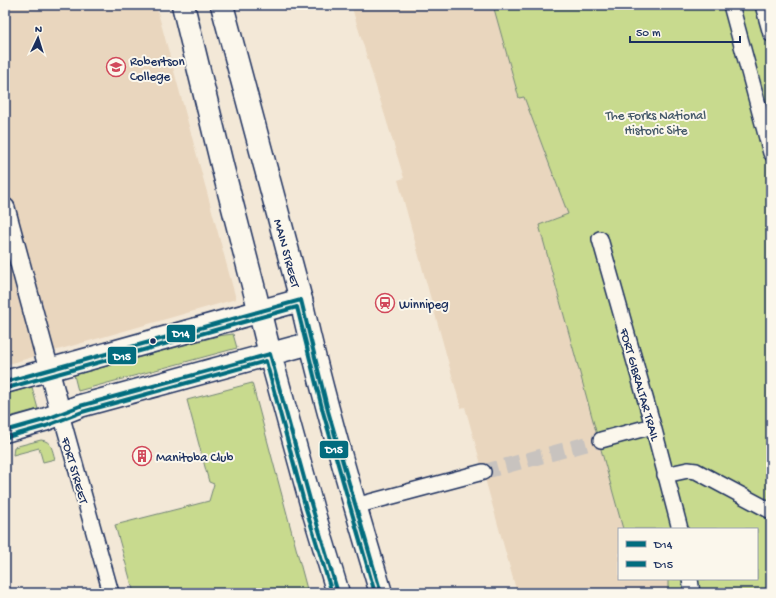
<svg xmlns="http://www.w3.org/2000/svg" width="776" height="598" font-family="'Gochi Hand',sans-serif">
<rect width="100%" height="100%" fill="#f3e8d7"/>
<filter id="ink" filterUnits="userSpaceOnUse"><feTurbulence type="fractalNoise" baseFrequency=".025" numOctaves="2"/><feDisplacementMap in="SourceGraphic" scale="8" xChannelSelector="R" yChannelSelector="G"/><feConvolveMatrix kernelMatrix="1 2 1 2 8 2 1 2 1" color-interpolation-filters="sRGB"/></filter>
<g filter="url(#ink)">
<path fill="#e9d6be" d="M5 5H156L236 299 5 365Z
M354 5H493L519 98 524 97 568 214 539 225 623 529H619V579H668V593H517L465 407 461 408 398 180 404 178 352 8Z"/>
<path fill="#c8da8e" stroke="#728476" d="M493 5H771V593H668V579H757V529H623L539 225 568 214 524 97 519 98Z
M233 334 237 348 78 391 74 375 218 336Z
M252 383 308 593H134L115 525 209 501 214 484 209 482 187 400Z
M32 387 38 409 5 418V394Z
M41 440C52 441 52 450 55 459L43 462 39 448 13 455 14 447Z"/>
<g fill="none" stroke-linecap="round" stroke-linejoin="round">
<path stroke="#c8c3bf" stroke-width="15" stroke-dasharray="15 8" stroke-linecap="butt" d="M483 472 601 440"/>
<g stroke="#1b2f5e" stroke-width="18">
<path id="minor" d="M731 5 771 153
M763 5 771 34
M600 239 653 426 680 529
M61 414 111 593
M601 440 653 426
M665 475 688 470 696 471 771 511
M355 506 483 472
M690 579 692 593"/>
</g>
<g stroke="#1b2f5e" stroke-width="22">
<path id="tertiary" d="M5 208 61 414"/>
</g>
<g stroke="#1b2f5e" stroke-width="25">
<path id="primary" d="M183 5 222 165 256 297 270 354
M222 5 301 300"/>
</g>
<g stroke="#1b2f5e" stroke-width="25">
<path id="trunk" d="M270 354 312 507 338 593
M5 382 301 300C323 399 352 496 381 593
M5 431 44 420 80 406 311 343"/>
</g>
<use href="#minor" stroke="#fbf7ec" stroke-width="15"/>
<use href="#tertiary" stroke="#fbf7ec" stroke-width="19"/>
<use href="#primary" stroke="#fbf7ec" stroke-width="22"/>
<use href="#trunk" stroke="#fbf7ec" stroke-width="22"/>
<g stroke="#fbf7ec" stroke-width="7">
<path id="bus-1" d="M5 382 301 300 328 411 381 593
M5 431 44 420 80 406 270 354 312 507 338 593"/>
</g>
<g stroke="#fbf7ec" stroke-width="7">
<path id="bus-2" d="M7 388 297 307 323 412 375 593
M7 437 46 426 82 412 266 361 306 509 332 593"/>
</g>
<use href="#bus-1" stroke="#026c7e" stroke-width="4"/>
<use href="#bus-2" stroke="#026c7e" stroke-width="4"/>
</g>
</g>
<defs>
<g id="university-ring" transform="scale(1)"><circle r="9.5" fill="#fbf7ec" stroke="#d1495b" stroke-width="1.5"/><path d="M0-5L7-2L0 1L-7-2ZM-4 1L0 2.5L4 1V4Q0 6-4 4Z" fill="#d1495b"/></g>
<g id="station-ring" transform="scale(1)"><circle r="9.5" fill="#fbf7ec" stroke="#d1495b" stroke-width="1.5"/><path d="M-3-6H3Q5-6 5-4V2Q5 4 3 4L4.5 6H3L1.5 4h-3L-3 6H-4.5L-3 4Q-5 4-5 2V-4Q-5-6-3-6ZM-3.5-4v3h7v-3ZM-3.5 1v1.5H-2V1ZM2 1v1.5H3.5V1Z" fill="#d1495b"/></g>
<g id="building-ring" transform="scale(1)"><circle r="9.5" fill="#fbf7ec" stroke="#d1495b" stroke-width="1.5"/><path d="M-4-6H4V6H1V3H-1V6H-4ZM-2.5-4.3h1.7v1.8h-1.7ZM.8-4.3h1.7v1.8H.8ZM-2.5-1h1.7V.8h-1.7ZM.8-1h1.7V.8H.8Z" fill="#d1495b"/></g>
</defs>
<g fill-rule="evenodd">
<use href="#university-ring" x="116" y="67"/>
<use href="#station-ring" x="385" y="303"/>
<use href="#building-ring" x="142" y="456"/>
</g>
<circle fill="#1b2f5e" stroke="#fbf7ec" stroke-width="1.5" cx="153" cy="341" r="3.5"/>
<g text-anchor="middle" stroke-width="4" stroke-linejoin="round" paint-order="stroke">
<g font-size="13" fill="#1b2f5e" stroke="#fbf7ec" text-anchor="start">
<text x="130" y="65">Robertson<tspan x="130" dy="15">College</tspan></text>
<text x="399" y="308">Winnipeg</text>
<text x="156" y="461">Manitoba Club</text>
</g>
<g font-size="13" fill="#465a6a" stroke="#fbf7ec">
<text x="656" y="119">The Forks National<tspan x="656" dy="15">Historic Site</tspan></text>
</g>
<g font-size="13" fill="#1b2f5e" stroke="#fbf7ec">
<text transform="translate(288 253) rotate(75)" y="5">MAIN STREET</text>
<text transform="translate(641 384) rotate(74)" y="5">FORT GIBRALTAR TRAIL</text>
<text transform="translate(76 470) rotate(74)" y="5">FORT STREET</text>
</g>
</g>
<g stroke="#fbf7ec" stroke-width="1.5">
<rect x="166" y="324" width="30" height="19" rx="4" fill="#026c7e"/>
<rect x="107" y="346" width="30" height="19" rx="4" fill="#026c7e"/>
<rect x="319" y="440" width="30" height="19" rx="4" fill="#026c7e"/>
</g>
<g font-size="11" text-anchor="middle" font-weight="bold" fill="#fff">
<text x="181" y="337">D14</text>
<text x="122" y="360">D15</text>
<text x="334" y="453">D15</text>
</g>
<rect width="776" height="598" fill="none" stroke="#fbf7ec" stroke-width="20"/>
<rect x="10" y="10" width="756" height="578" fill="none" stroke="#1b2f5e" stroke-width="1.5" filter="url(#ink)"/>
<rect x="618" y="528" width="140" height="52" fill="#fbf7ec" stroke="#a1a7b3"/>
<rect x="626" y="541" width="20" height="6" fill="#026c7e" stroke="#a1a7b3"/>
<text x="654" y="548" font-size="12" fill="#1b2f5e">D14</text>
<rect x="626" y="561" width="20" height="6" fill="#026c7e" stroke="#a1a7b3"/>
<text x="654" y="568" font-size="12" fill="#1b2f5e">D15</text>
<g transform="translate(38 38) rotate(4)" stroke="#fbf7ec" stroke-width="3" paint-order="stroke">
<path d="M0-3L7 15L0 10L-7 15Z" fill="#1b2f5e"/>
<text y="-6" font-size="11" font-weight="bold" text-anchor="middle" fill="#1b2f5e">N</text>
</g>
<path d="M630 36v6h110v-6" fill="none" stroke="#1b2f5e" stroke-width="2"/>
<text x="636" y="36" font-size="12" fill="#1b2f5e" stroke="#fbf7ec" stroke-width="3" paint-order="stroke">50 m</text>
</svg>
